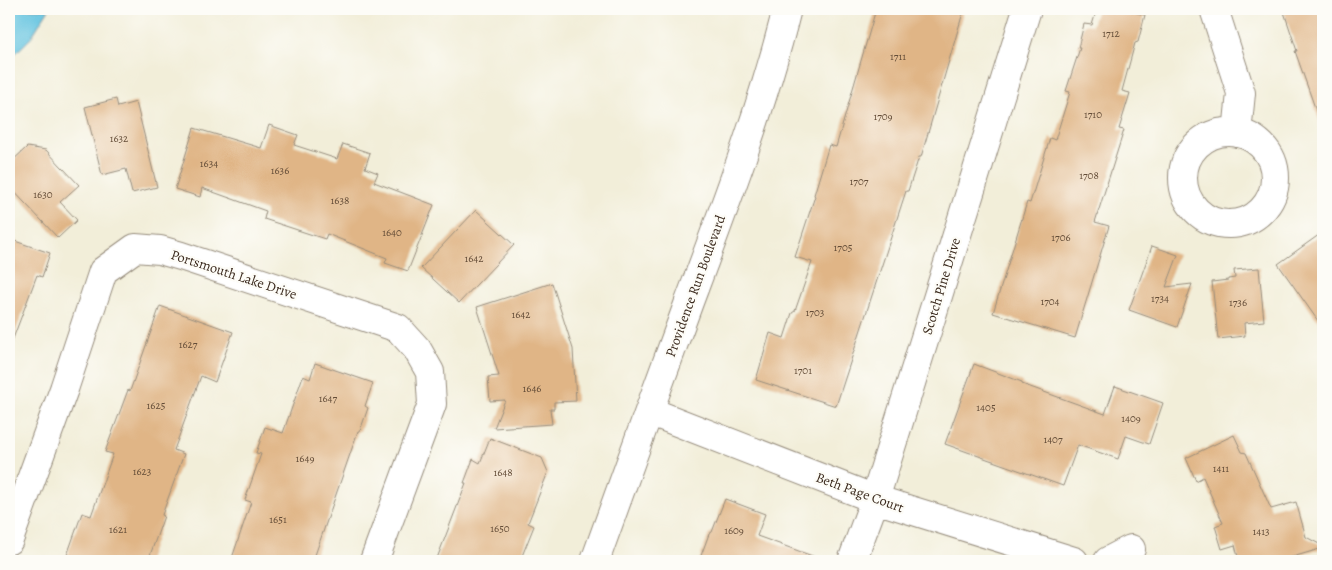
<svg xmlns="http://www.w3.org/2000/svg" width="1332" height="570" font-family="Alegreya,serif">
<rect width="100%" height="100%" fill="#fdfcf7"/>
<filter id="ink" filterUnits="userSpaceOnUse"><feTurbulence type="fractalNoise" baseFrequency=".02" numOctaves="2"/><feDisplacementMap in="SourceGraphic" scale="10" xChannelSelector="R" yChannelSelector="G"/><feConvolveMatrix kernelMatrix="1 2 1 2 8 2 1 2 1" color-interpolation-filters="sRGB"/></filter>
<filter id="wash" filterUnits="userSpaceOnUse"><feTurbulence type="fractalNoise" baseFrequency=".0096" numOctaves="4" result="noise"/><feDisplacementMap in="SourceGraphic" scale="20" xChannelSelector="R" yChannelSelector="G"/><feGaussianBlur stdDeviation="1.12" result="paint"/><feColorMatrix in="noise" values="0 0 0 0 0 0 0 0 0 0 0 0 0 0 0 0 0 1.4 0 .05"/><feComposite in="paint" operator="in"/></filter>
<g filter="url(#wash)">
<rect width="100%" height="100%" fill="#f2eed9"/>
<path fill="#62c3e0" stroke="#4e767f" d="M9 9H49L30 39 9 60Z"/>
<g id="blocks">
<path fill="#e0b586" d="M876 9H964L921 157H919L908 191H906L836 406 756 380 770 333 784 338 792 313 795 311 812 262 795 257 815 196 814 195 829 145 836 147Z
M1097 9H1122L1145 15 1138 42 1135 43 1122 91 1130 93 1119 129 1124 130 1095 222 1109 226 1075 338 993 313 1027 202 1030 203 1050 138 1055 140 1070 92 1066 91 1080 48H1078L1084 24 1092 25Z
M1283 9H1323V122H1320L1295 51H1297Z
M116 99 118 107 136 102 157 187 132 193 126 169 102 175 85 107Z
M269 125 298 135 294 145 337 159 343 144 370 153 365 168 378 173 374 182 434 205 408 271 385 263 387 258 327 234 325 239 264 219 266 211 202 188 200 197 175 189 194 128 261 148Z
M27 147 46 150 79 185 60 202 77 220 58 238 9 186V164Z
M476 210 514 245 459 303 421 268Z
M1323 232V328L1278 264Z
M9 239 50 253 42 277 37 275 11 344H9Z
M1152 246 1178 255 1166 287 1192 284 1177 327 1129 310Z
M1259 268 1264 321 1244 323 1245 336 1218 339 1212 282 1228 280V279L1235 278 1234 270Z
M552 283 573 349 576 401 554 402V409H550L552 424 494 428 505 400 490 401 488 377 499 376 477 307Z
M160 306 233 332 215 382 201 376 174 450 184 454 162 515 164 516 148 561H65L82 513 91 516 113 454 105 452 128 390 130 391Z
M315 363 373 383 365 406 368 408 360 431H358L313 561H231L251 502 245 500 261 454 256 453 265 427 283 433 303 376 310 379Z
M974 364 1022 382V384L1105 414 1115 386 1163 403 1149 444 1126 436 1118 459 1078 445 1063 486 945 444Z
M1234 435 1242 452 1246 453 1271 509 1296 502 1306 537 1323 546V548L1279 561H1239L1235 545 1222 549 1215 526 1223 523 1203 477 1196 481 1186 458Z
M490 438 542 458 548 472 528 523 534 526 520 561H436L466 483H464L473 459 480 463Z
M725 499 765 514 757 536 818 558 817 561H699L709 534 712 532Z"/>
</g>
</g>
<g filter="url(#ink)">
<use href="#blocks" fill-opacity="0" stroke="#968c7c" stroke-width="1"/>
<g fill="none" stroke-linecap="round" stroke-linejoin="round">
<g stroke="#968c7c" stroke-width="30">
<path id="minor" d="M1214 9 1241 93 1237 133
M1183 178a46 46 0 1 1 92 0a46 46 0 1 1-92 0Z
M649 411 875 499 1074 561
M9 540 64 389 103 271 135 248 160 250 181 256 398 328 417 349 430 372 432 404 374 561
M595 561C626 475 657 388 689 302 725 206 762 109 787 9
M852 561 875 499 1027 9
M1108 561 1131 549"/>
</g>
<use href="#minor" stroke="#fff" stroke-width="28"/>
</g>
</g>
<g text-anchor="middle" stroke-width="4.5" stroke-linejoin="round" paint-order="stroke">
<g font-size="11" fill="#644d38">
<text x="1111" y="37">1712</text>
<text x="898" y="60">1711</text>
<text x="1093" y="118">1710</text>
<text x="883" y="120">1709</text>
<text x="119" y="142">1632</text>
<text x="209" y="167">1634</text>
<text x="280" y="174">1636</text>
<text x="1089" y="179">1708</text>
<text x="859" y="185">1707</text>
<text x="43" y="198">1630</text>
<text x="340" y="204">1638</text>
<text x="392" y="236">1640</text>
<text x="1061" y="241">1706</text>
<text x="843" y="251">1705</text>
<text x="474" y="262">1642</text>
<text x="1160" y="302">1734</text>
<text x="1050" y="305">1704</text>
<text x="1238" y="306">1736</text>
<text x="815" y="316">1703</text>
<text x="521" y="318">1642</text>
<text x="188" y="348">1627</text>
<text x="803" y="374">1701</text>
<text x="532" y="392">1646</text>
<text x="328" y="402">1647</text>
<text x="156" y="409">1625</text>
<text x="986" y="411">1405</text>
<text x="1131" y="422">1409</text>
<text x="1053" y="443">1407</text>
<text x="305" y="462">1649</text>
<text x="1221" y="472">1411</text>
<text x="142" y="475">1623</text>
<text x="503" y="476">1648</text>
<text x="278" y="523">1651</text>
<text x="500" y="532">1650</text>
<text x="118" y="533">1621</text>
<text x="734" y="534">1609</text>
<text x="1261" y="535">1413</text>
</g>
<g font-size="14" fill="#3b2a1e" stroke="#fdfcf7">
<text transform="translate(234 274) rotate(18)" y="5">Portsmouth Lake Drive</text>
<text transform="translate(695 286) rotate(-70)" y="5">Providence Run Boulevard</text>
<text transform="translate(941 286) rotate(-73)" y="5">Scotch Pine Drive</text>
<text transform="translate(860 492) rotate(20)" y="5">Beth Page Court</text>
</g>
</g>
<rect width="1332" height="570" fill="none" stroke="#fdfcf7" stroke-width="30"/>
</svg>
